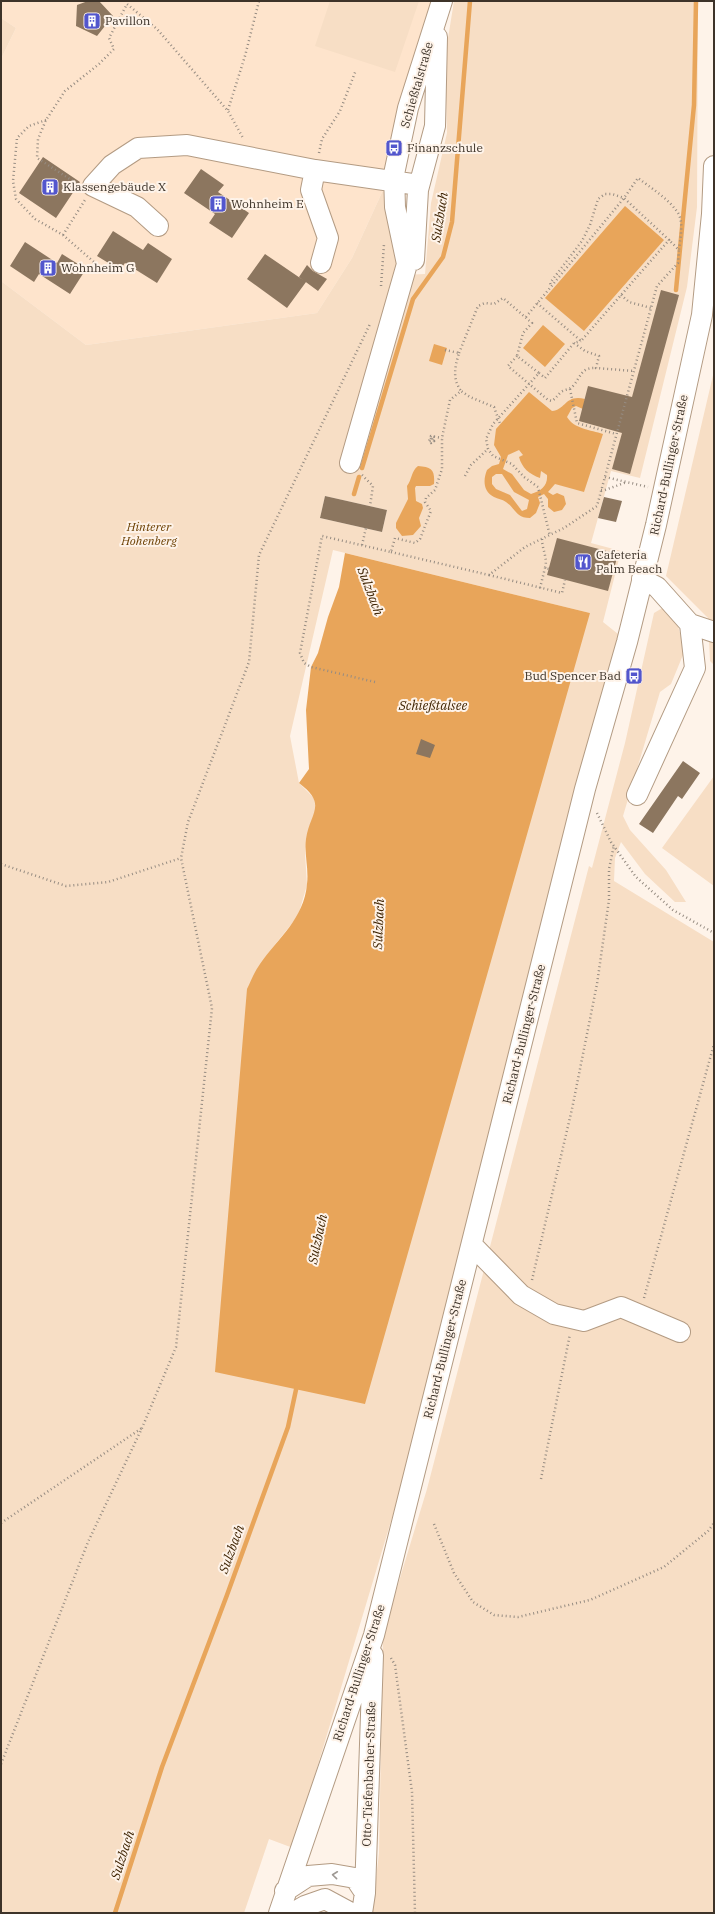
<svg xmlns="http://www.w3.org/2000/svg" width="715" height="1914" font-family="'IBM Plex Serif',serif">
<rect width="100%" height="100%" fill="#fef3e9"/>
<path fill="#fee4cc" d="M1 1H437L384 188 352 258 317 313 86 345 1 281V59L16 28 1 18Z"/>
<path fill="#f7dec5" fill-rule="evenodd" d="M330 1H419L395 72 315 46Z
M454 1H698L697 207 687 287 640 478 611 471 591 543 621 551 603 622 623 638 403 1481 293 1848 269 1839 244 1913H1V281L86 345 317 313 352 258 384 188 398 182 403 275 425 274 431 203 447 133 445 57ZM325 496 387 510 382 532 320 518ZM333 550 590 613 273 947 298 916 307 885 305 853 307 837 316 810 314 798 299 783 290 736Z
M1 18 16 28 1 59Z
M714 371V665L710 661 708 618 666 576Z
M664 607 677 623 685 650 671 684 660 692 623 816 630 830 666 870 686 902H675L645 874 621 842 615 858 614 881 714 942V1913H372L379 1853 383 1634 427 1489 589 866 592 868 625 743 654 613Z
M714 776V886L662 848Z"/>
<path fill="#e8a55a" fill-rule="evenodd" d="M625 206 664 240 584 331 545 298Z
M543 325 565 344 545 367 523 348Z
M434 344 447 348 442 365 429 361Z
M529 392 552 411C566 410 565 394 585 399L583 409 576 406 572 408 567 417C574 429 591 430 603 434L584 492 555 484 548 492 553 495 557 493 564 496 566 504 562 510 554 512 548 507V499L544 494 538 497 540 503 536 513 530 518C516 518 516 509 506 502 502 499 498 499 494 497 483 491 483 480 487 470L492 466 499 464 501 457 494 445 496 429ZM519 450 523 455 519 457C522 468 529 474 540 478L541 471 547 475C548 486 541 491 531 494L524 490 512 474 503 469 508 455ZM496 474H502L514 492 529 500 527 509 522 511 510 495 496 489 492 484V477Z
M418 466C432 467 435 470 434 484L430 486H416L415 488 416 501 422 504 423 508 419 518 421 526 413 535 402 536 396 528V523L408 499 407 486C412 480 411 471 418 466Z
M345 553 590 613 365 1404 215 1372 247 989C251 981 254 972 260 964 278 938 304 919 307 884 309 869 304 854 306 839 310 812 328 805 299 783L309 769 306 710 311 667 318 653 328 617 339 587Z"/>
<g fill="none" stroke-linecap="round" stroke-linejoin="round">
<path stroke="#e8a55a" stroke-width="4.5" d="M676 290 694 105 696 1
M362 468 413 299 443 257 452 222 470 1
M354 494 359 477
M115 1913 162 1767 227 1595 288 1427 297 1385"/>
</g>
<path fill="#8c765f" d="M88 1H99L113 16 97 36 76 26 77 5Z
M43 157 80 182 56 218 19 193Z
M201 169 224 185 218 192 249 213 232 238 209 223 215 214 184 193Z
M113 231 143 250 148 243 172 259 157 283 125 263 120 270 97 256Z
M25 242 57 263 62 254 86 269 70 294 39 274 34 282 10 266Z
M265 254 306 282 287 308 247 279Z
M307 265 313 271 327 279 318 291 299 277Z
M661 290 679 295 630 474 612 469 622 433 579 421 588 386 632 397Z
M325 496 387 510 382 532 320 518Z
M604 497 622 501 616 522 598 518Z
M557 538 618 554 608 591 547 575Z
M421 739 435 745 430 758 416 754Z
M683 761 700 773 682 799 678 796 653 833 639 824Z"/>
<g fill="none" stroke-linecap="round" stroke-linejoin="round">
<g stroke="#b39b83" stroke-width="22">
<path id="minor" d="M315 170 311 190 328 238 321 263
M158 226 137 207 93 186 112 165 138 148 187 145 315 170 419 185
M414 260 418 190 435 126 437 37
M350 463 407 264 395 207 394 174 408 108 442 1
M642 579 657 587 690 624 714 632
M637 795 695 668 690 624
M472 1245 521 1295 554 1314 584 1321 621 1307 680 1332
M285 1891 308 1876 332 1874 355 1878 365 1893
M279 1913 374 1635 585 789 627 642 656 525 702 315 712 214 714 166
M293 1913 305 1906 325 1899 351 1913
M362 1913 365 1893 373 1655"/>
</g>
<path stroke="#968c82" stroke-width="2.5" stroke-dasharray="1 3" stroke-linecap="butt" d="M228 110 245 56 259 1
M46 120 29 126 17 138 13 181 16 199 35 219 63 235 102 269
M319 153 322 139 340 111 356 70
M76 183 37 158 38 139 46 120 65 91 99 64 114 49 109 38 127 4 157 29 228 111 243 138
M63 235 85 200
M381 286 384 244
M621 295 629 302 651 308
M537 303 581 341 669 240 624 198 612 194H605L598 199 590 225 582 241 550 283 551 286
M526 317 624 198 638 178C651 188 669 199 678 213 684 222 680 240 679 250
M574 343 585 351 599 356 596 368 634 371
M445 350 459 353C455 367 452 378 461 391
M459 353 478 306 485 303 494 304 503 298 532 323 523 333 517 356 539 373 493 424 486 439 488 449 493 456 512 464 524 477 538 487 550 536
M517 356 508 366 548 400 552 401C556 398 558 395 561 392 565 389 570 390 573 386 581 377 581 367 596 368
M539 373 545 378 574 343 581 341
M570 389 577 423 616 434
M432 439 433 438 434 441H429L432 437H434L435 440 431 443 429 441 431 436 442 438
M362 475 373 486 370 506
M465 476 471 465 488 449
M605 477 648 487
M601 490H605L627 482
M542 539C542 549 548 559 545 568L549 569
M362 545 366 528
M391 552 489 575 525 547 564 528 597 506 657 286 678 263 679 250 669 240
M489 575 562 593 565 580
M540 588 545 568
M375 682 311 667 304 663 300 653 322 536 391 552 395 538 415 543 420 539 431 511 425 502 426 498 435 490 442 469V438L450 400 461 391 470 397 494 407 500 424
M597 813 611 842 636 877 673 910 714 933
M1 864 66 886 108 882 181 858
M532 1280 572 1109 597 984 609 900V869L614 845
M644 1298 714 1044
M541 1479 570 1334
M1 1523 142 1428
M434 1524 454 1573 473 1602 494 1615 518 1617 590 1600 664 1567 708 1531 714 1523
M391 1658 395 1665 412 1792 415 1913
M1 1764 88 1542 142 1428 176 1347 212 1008 181 858 188 822 249 662 259 555 370 324"/>
<use href="#minor" stroke="#fff" stroke-width="20"/>
</g>
<defs><path id="oneway-chevron" d="M-2-3.5L2.5 0L-2 3.5" fill="none" stroke-width="1.6" stroke-linecap="round" stroke-linejoin="round"/></defs>
<use stroke="#9e9994" href="#oneway-chevron" transform="translate(335 1875) rotate(-174)"/>
<defs>
<g id="building-square" transform="scale(0.9)"><rect x="-9" y="-9" width="18" height="18" rx="4" fill="#5256cd" stroke="#fef3e9"/><path d="M-4-6H4V6H1V3H-1V6H-4ZM-2.5-4.3h1.7v1.8h-1.7ZM.8-4.3h1.7v1.8H.8ZM-2.5-1h1.7V.8h-1.7ZM.8-1h1.7V.8H.8Z" fill="#fff"/></g>
<g id="bus-square" transform="scale(0.9)"><rect x="-9" y="-9" width="18" height="18" rx="4" fill="#5256cd" stroke="#fef3e9"/><path d="M-5-6H5V4H4V6H2V4H-2V6H-4V4H-5ZM-3.5-4V0h7V-4ZM-3.5 1.2v1.5H-2V1.2ZM2 1.2v1.5H3.5V1.2Z" fill="#fff"/></g>
<g id="restaurant-square" transform="scale(0.9)"><rect x="-9" y="-9" width="18" height="18" rx="4" fill="#5256cd" stroke="#fef3e9"/><path d="M-5-6h1v4h1v-4h1v4h1v-4h1v5L-1.5 .5V6h-2V.5L-5-1ZM5-6V6H3V1.5H1.5Q1.5-4 5-6Z" fill="#fff"/></g>
</defs>
<g fill-rule="evenodd">
<use href="#building-square" x="92" y="21"/>
<use href="#bus-square" x="394" y="148"/>
<use href="#building-square" x="50" y="187"/>
<use href="#building-square" x="218" y="204"/>
<use href="#building-square" x="48" y="268"/>
<use href="#restaurant-square" x="583" y="562"/>
<use href="#bus-square" x="634" y="676"/>
</g>
<g text-anchor="middle" stroke-width="4" stroke-linejoin="round" paint-order="stroke">
<g font-size="12" fill="#3d3329" stroke="#fef3e9" text-anchor="start">
<text x="105" y="25">Pavillon</text>
<text x="407" y="152">Finanzschule</text>
<text x="63" y="191">Klassengebäude X</text>
<text x="231" y="208">Wohnheim E</text>
<text x="61" y="272">Wohnheim G</text>
<text x="596" y="559">Cafeteria<tspan x="596" dy="14">Palm Beach</tspan></text>
<text x="621" y="680" text-anchor="end">Bud Spencer Bad</text>
</g>
<g font-size="12" fill="#3d3329" stroke="#fef3e9">
<text transform="translate(417 85) rotate(-74)" y="4">Schießtalstraße</text>
<text transform="translate(669 465) rotate(-78)" y="4">Richard-Bullinger-Straße</text>
<text transform="translate(524 1034) rotate(-76)" y="4">Richard-Bullinger-Straße</text>
<text transform="translate(445 1349) rotate(-76)" y="4">Richard-Bullinger-Straße</text>
<text transform="translate(359 1673) rotate(-72)" y="4">Richard-Bullinger-Straße</text>
<text transform="translate(369 1774) rotate(-88)" y="4">Otto-Tiefenbacher-Straße</text>
</g>
<g font-size="12" font-style="italic" fill="#6b3f01" stroke="#fef3e9">
<text x="149" y="531">Hinterer<tspan x="149" dy="14">Hohenberg</tspan></text>
</g>
<g font-size="13" font-style="italic" fill="#3f2403" stroke="#fef3e9">
<text transform="translate(439 217) rotate(-81)" y="5">Sulzbach</text>
<text transform="translate(371 591) rotate(69)" y="5">Sulzbach</text>
<text x="433" y="710">Schießtalsee</text>
<text transform="translate(378 924) rotate(-88)" y="5">Sulzbach</text>
<text transform="translate(317 1239) rotate(-78)" y="5">Sulzbach</text>
<text transform="translate(231 1549) rotate(-70)" y="5">Sulzbach</text>
<text transform="translate(122 1855) rotate(-72)" y="5">Sulzbach</text>
</g>
</g>
<rect width="715" height="1914" fill="none" stroke="#3d3329" stroke-width="4"/>
</svg>
